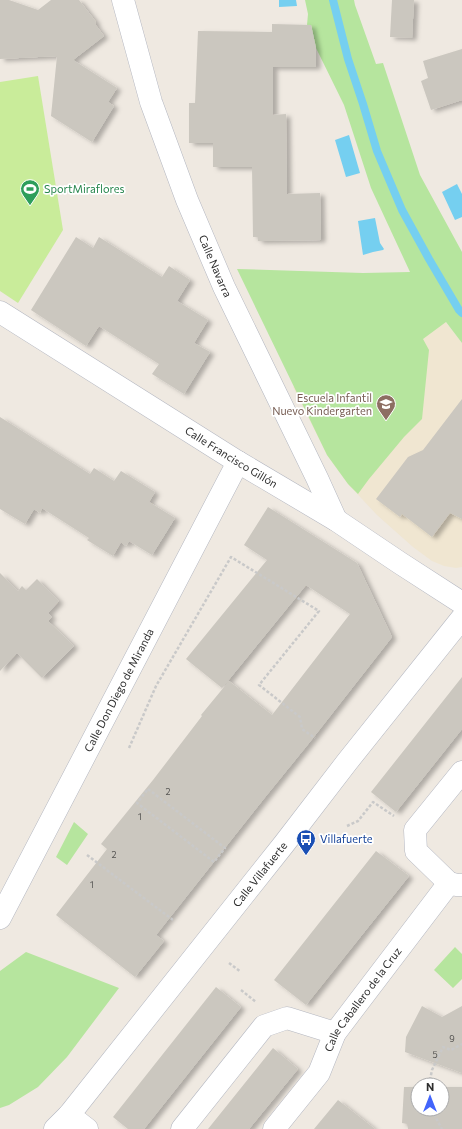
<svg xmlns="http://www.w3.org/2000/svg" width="462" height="1129" font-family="Commissioner,sans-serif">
<defs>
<filter id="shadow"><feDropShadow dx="4.5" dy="2.5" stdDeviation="2" flood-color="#0004"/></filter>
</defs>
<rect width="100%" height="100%" fill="#efe9e1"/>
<path fill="#f0e6d1" d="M441 316 462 343V567L456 568 444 566 432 561 413 547 377 515 348 484 327 455 293 387Z"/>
<path fill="#b6e59e" d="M305 0H354L355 5 376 64 383 63 420 175 462 252V343L446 322 423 339 429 350 422 419 404 437 369 479 358 494 348 484 327 455 237 269 363 273 410 272 371 188 344 105 316 48 311 25H307L308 14Z
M74 822 88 834 67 865 56 857Z
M455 947 462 954V979L453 988 434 970Z
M26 952 119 988 67 1057 38 1087 9 1105 0 1108V971Z"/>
<path fill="#c9ec9a" d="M38 76 63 230 18 303 0 291V82Z"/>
<path fill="#75cff0" d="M279 0H296L297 6 279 7Z
M349 135 360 173 346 177 335 140Z
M457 184 462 194V217L455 220 442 192Z
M375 218 380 243 384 249 383 250 373 252 363 255 358 221Z"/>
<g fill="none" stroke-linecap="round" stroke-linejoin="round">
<path stroke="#75cff0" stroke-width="8" d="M333 0 348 59 363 104 377 151 402 210 429 259 459 310 462 313"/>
</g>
<path fill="#cbc7bf" filter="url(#shadow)" d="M0 0H9L38 10 51 0H79L96 22 95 24 104 36 73 60 117 88 108 102 114 106 92 142 51 116 57 56 0 59Z
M392 0H414L412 38 390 37Z
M272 24 311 25 316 48V67H273V115L286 114 287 194 320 193 321 240 258 241V237H253L252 167H213V143H189V103H195L198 31 272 32Z
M462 49V100L431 110 421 81 428 78 423 61Z
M76 237 93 248 99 237 162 277 169 266 190 280 177 301 208 320 194 343 210 352 184 394 152 374 159 364 99 326 86 346 31 310Z
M462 399V519L450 513 432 537 402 514 400 517 376 499 408 457 423 450Z
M0 417 90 474 94 468 114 481 121 471 155 492 149 502 175 518 152 555 129 541 126 546 121 542 113 556 87 540 89 538 42 508 40 513 34 509 25 524 0 509Z
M268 507 357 563 392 637 309 743 266 796 156 935 164 941 135 977 56 915 107 849 101 844 153 780 202 716 201 715 229 681 272 715 350 614 306 585 222 688 186 659 267 560 244 545Z
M0 573 18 591 22 586 26 590 37 579 59 601 48 613 52 617 48 621 74 646 42 678 17 653 0 671Z
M462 677V729L396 812 371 792Z
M376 851 409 876 306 1005 274 980Z
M216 987 241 1007 144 1129H128L113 1117Z
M422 1006 442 1017 462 1006V1073L405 1052 406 1037Z
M273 1048 298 1069 249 1129H208Z
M404 1087H418V1109H442V1087H462V1129H408L407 1124 402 1123Z
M338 1100 375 1129H314Z"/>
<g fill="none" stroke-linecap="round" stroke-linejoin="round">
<g stroke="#b4b7c1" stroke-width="23">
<g id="street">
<path id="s1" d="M123 0 151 102 187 200 224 287 317 478 336 520"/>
<path id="s2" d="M0 312 238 462 336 520 400 563 462 603"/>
<path d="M449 883 416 851 415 830 462 772"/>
<path id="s3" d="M0 918 238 462"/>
<path d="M69 1115 87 1129"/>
<path d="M182 1129 264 1026 287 1018 335 1033"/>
<path id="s4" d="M274 1129 319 1073 335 1033 449 883 457 885H462"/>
</g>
</g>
<g stroke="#b4b7c1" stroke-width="23">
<g id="secondary">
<path id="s5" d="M55 1129 69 1115 284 844 347 762 462 618"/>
</g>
</g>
<path stroke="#c9c9c9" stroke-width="2.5" stroke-dasharray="3 2" stroke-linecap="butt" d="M129 748 156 686 231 557 319 611 259 685 300 717 302 729 315 738
M148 789 225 848 214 862 137 803Z
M347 826 358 821 373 802 394 816
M87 855 173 920
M229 963 241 972
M241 990 256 1002
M429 1085 432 1070 443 1047 451 1050 462 1044
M433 1109 437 1120 442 1129"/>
<use href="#street" stroke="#fff" stroke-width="22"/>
<use href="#secondary" stroke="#fff" stroke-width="22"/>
</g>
<defs>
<g id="stadium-pin" transform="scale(1)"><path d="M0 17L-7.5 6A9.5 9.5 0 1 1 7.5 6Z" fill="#2e9e5b" stroke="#fff"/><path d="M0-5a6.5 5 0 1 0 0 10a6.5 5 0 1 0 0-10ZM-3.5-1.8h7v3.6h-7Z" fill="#fff"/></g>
<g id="school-pin" transform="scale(1)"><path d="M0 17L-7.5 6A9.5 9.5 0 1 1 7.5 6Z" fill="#8d6e63" stroke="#fff"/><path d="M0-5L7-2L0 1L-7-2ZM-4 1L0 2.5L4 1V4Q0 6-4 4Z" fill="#fff"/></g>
<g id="bus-pin" transform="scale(1)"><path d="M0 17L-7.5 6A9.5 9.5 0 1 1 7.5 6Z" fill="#1a4fb4" stroke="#fff"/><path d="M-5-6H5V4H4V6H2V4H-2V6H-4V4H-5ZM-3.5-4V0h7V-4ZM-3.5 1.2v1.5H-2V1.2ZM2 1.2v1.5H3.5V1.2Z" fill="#fff"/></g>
</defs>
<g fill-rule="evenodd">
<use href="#stadium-pin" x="30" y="189"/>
<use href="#school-pin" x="386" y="404"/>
<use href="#bus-pin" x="306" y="839"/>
</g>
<g text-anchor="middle" stroke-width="3.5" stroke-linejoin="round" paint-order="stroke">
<g font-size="9" fill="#555452">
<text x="168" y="795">2</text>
<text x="140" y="820">1</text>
<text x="114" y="858">2</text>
<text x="92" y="888">1</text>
<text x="452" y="1042">9</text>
<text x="435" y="1058">5</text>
</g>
<g font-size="11" fill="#27864d" stroke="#fff" text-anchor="start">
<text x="44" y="193">SportMiraflores</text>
</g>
<g font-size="11" fill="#2e2e2e" stroke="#fff">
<text dy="4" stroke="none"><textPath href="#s1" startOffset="282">Calle Navarra</textPath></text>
<text dy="4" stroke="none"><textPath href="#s2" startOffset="273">Calle Francisco Gillón</textPath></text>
<text dy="4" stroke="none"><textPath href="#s3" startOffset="257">Calle Don Diego de Miranda</textPath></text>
<text dy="4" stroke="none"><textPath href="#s5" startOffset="327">Calle Villafuerte</textPath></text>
<text dy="4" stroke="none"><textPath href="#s4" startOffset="158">Calle Caballero de la Cruz</textPath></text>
</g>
<g font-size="11" fill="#785e54" stroke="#fff" text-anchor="end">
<text x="372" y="402">Escuela Infantil<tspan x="372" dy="13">Nuevo Kindergarten</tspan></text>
</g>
<g font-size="11" fill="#164399" stroke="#fff" text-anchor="start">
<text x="320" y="843">Villafuerte</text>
</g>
</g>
<g transform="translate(430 1097)"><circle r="19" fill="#ffffff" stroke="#ababab"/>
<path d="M0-3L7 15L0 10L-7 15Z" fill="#4264fb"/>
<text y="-6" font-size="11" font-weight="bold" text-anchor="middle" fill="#2e2e2e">N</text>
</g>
</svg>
